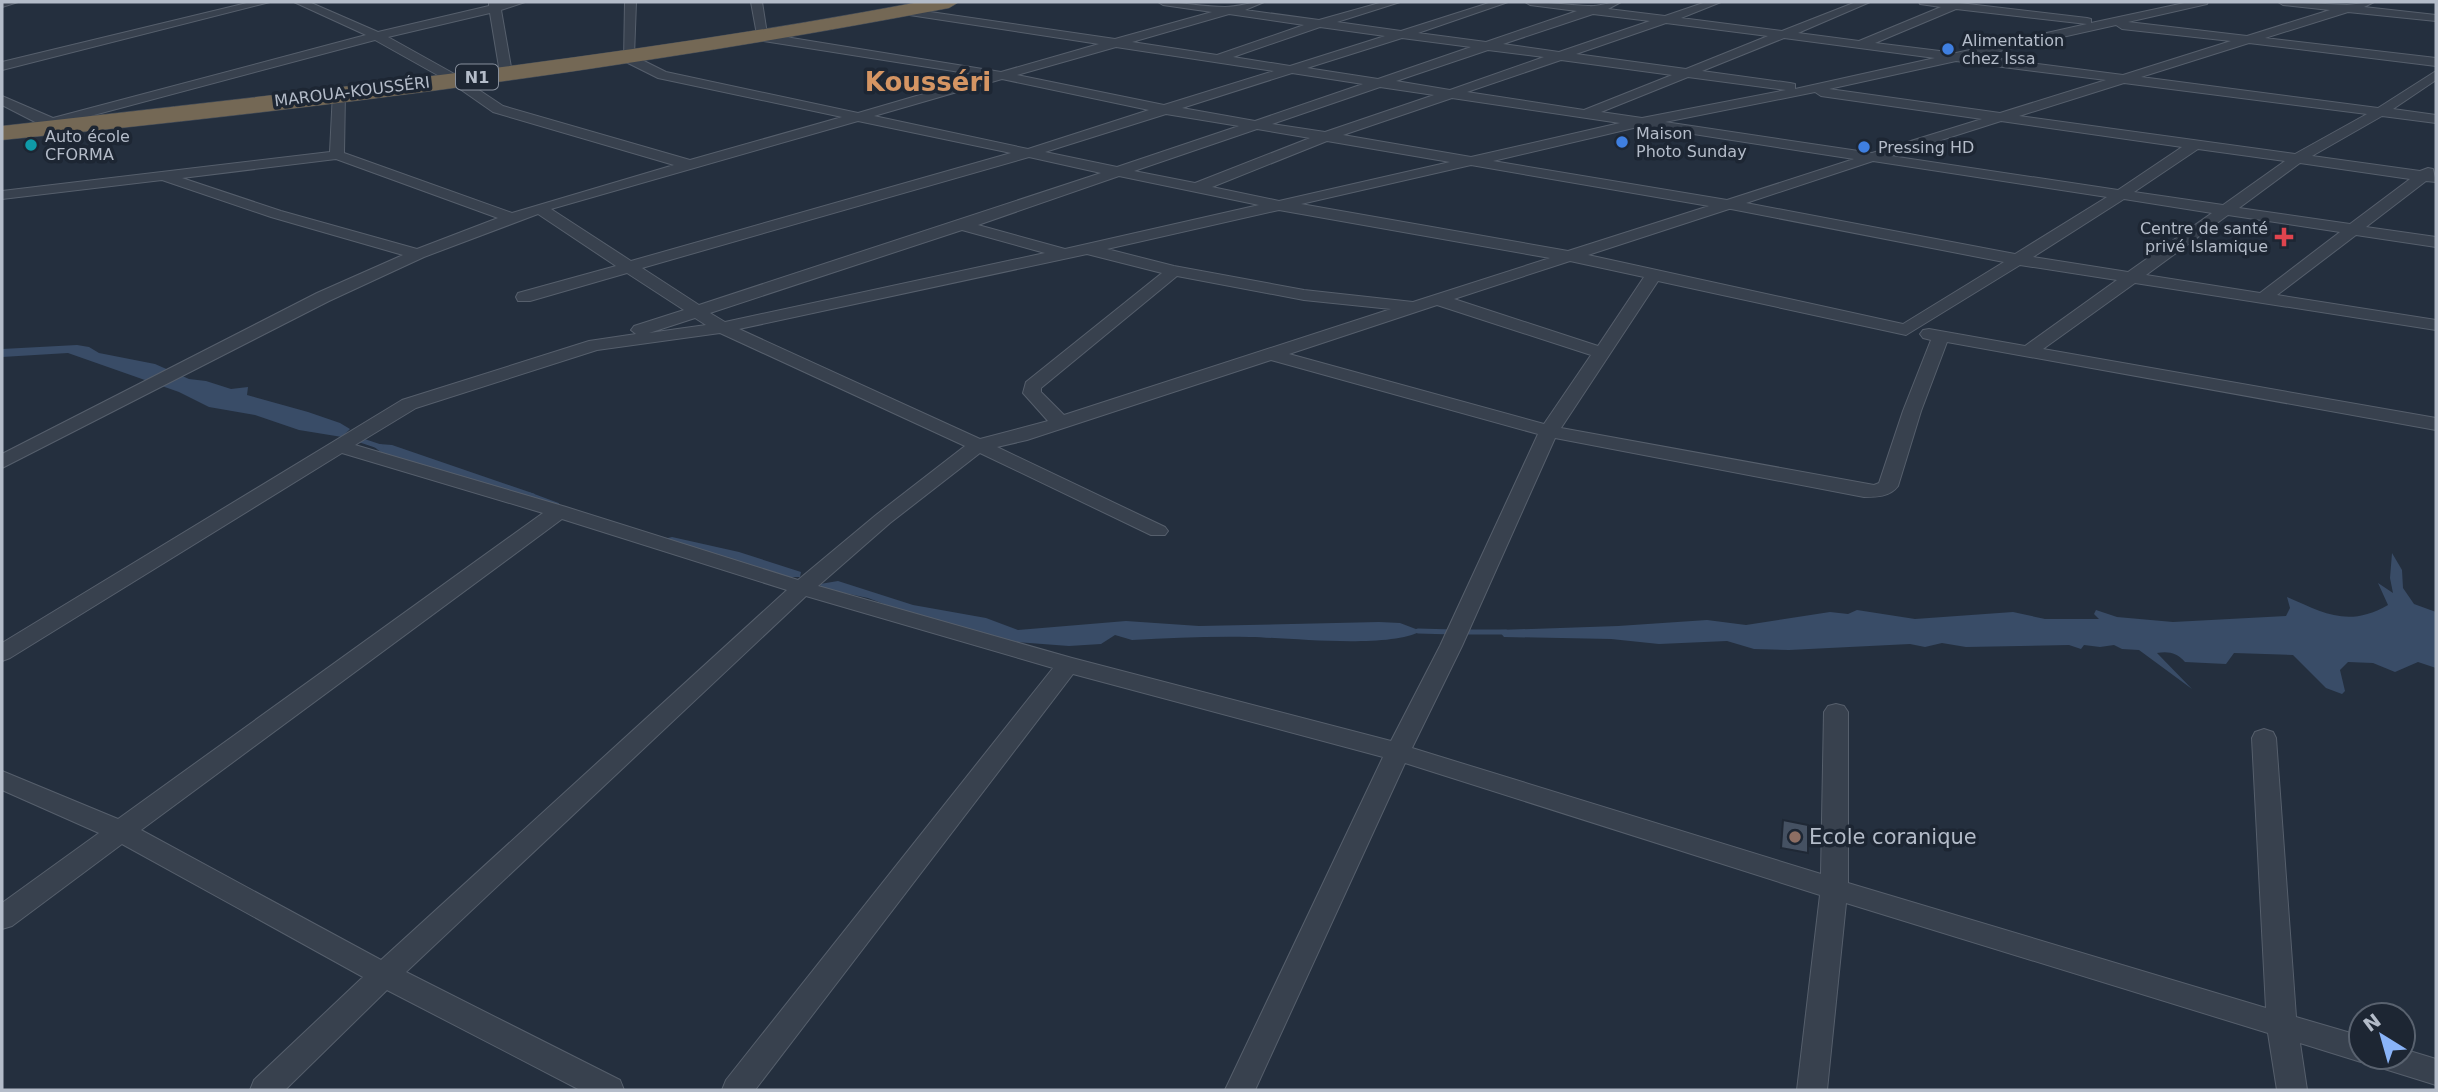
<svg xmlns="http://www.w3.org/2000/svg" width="2438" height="1092" font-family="'DejaVu Sans',sans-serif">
<rect width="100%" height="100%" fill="#242f3e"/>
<path fill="#394c67" d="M77 345 89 347 99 353 155 364 189 379 206 381 231 389 248 387 247 395 308 412 340 423 350 429 342 437 299 430 255 415 209 407 179 392 68 353 2 357V349Z
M379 444 392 445 535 494 533 500 386 456 373 446Z
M672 537 739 552 801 572 800 577H787L664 539Z
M2392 553 2402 570 2403 588 2414 604 2436 612V668L2418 662 2395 672 2373 663 2348 662 2340 670 2345 691 2342 694 2326 688 2293 655 2234 653 2226 664 2185 662C2177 653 2169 651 2157 653L2192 689 2139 650 2122 649 2114 645 2100 647 2084 645 2081 649 2069 645 1966 647 1942 643 1925 647 1910 644 1789 650 1754 649 1727 641 1659 644 1611 639 1504 637 1498 630 1618 626 1707 620 1746 625 1830 612 1848 614 1857 610 1915 619 2013 612 2045 619H2099L2094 614 2096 610 2117 617 2173 622 2286 616 2290 608 2287 597C2324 613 2348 628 2388 605L2378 583 2393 593 2390 578Z
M838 581 913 605 986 618 1018 630 1126 621 1199 626 1379 622 1400 623 1421 631C1388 649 1292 638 1250 637 1211 636 1171 638 1132 640L1115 635 1101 644 1069 646 1016 642 913 615 868 598 821 588 820 584Z"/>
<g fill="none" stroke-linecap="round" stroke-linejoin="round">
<path stroke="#394c67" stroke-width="5" d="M357 439 381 447
M530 495 557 505
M1418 631 1453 632
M1463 632H1506"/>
</g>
<path fill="#455162" stroke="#1f2835" stroke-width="2" d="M1783 820 1808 825V853L1781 848Z"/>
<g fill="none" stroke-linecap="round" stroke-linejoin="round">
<g stroke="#565f6c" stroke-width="2">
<path id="street" d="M2 2H18L2 7Z
M251 2H270L2 70V62Z
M294 2H309L378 32 489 6V2H525L501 10 512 73 510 76H502L500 73 490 13 388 37 458 76 503 106 690 160 842 117 658 78 624 61 625 2H636L634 56 666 72 858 113 985 76 758 40 751 2H762L767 34 1001 72 1099 44 903 14 897 11 903 8 1115 39 1212 12 1163 5 1158 2C1180 2 1203 7 1225 7 1238 7 1251 2 1264 2L1245 10 1319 20 1383 2H1400L1337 22 1401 31 1492 2H1508L1418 33 1486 42 1577 11 1530 5 1525 2C1546 2 1566 5 1588 6 1598 7 1610 2 1621 2L1608 9 1665 16 1706 2H1721L1681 18 1782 31 1856 2H1870L1798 33 1859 41 1941 7 1920 4 1919 2H1951L2087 18 2091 19V23L2189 2H2208L2207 4 2128 22 2247 36 2330 10 2283 5 2278 2 2347 5 2374 2 2364 7 2436 15V21L2348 12 2265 38 2436 58V66L2249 43 2141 77 2378 108 2436 71V80L2393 109 2436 115V123L2382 116 2312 156 2420 171 2428 168 2433 169 2436 182 2426 181 2366 227 2436 237V247L2356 235 2277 295 2436 320V330L2135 283 2043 349 2436 418V430L1947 342 1921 411 1898 486C1890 497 1876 497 1864 497L1555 438 1462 646 1412 748 1821 874 1824 712 1828 706 1836 704 1844 706 1848 712V883L2266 1008 2252 738 2255 732 2264 729 2273 732 2276 738 2296 1017 2361 1036V1057H2403V1049L2436 1059V1085L2375 1066 2371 1058 2361 1062 2300 1043 2307 1090H2277L2268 1033 1846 903 1827 1090H1797L1820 895 1405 763 1255 1090H1225L1383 757 1073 674 755 1090H722L726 1080 1053 668 806 596 406 972 620 1080 624 1090H580L387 990 285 1090H250L254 1080 363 977 122 844 12 926 2 929V903L99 833 2 790V771L118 819 543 513 342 453 10 658 2 661V643L402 400 589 341 636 334 631 330 634 326 684 310 627 273 530 301H518L516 297 518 293 616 266 538 214 424 257 329 301 2 468V454L317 293 403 255 271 217 162 180 2 199V191L330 152 333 92 339 88 345 92 344 153 512 213 674 165 493 112 450 82 375 40 64 123 67 126 60 130 43 126 2 105V96L53 118 366 35ZM1956 9 2087 24 1956 53 1875 43ZM1229 14 1304 25 1217 55 1132 42ZM1593 14 1650 21 1559 52 1503 44ZM1666 23 1768 36 1686 69 1576 54ZM2116 25 2122 29 2231 41 2123 75 1977 56ZM1320 27 1385 36 1290 66 1233 57ZM1402 38 1471 47 1378 79 1307 68ZM1784 38 1935 58 1795 89V84L1790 83 1702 71ZM1116 47 1274 71 1164 105 1017 75ZM1488 50 1544 57 1450 90 1396 81ZM1561 60 1672 75 1584 110 1467 92ZM1956 61 2106 80 2000 113 1829 89ZM1292 73 1363 84 1255 121 1182 108ZM1688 77 1786 90 1642 118 1601 112ZM1002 79 1149 110 1028 149 874 116ZM2124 83 2367 114 2295 154 2019 116ZM1380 87 1434 95 1325 132 1272 124ZM1815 92 1821 96 1982 119 1872 153 1665 122ZM1452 98 1620 123 1471 157 1343 135ZM1166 114 1239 126 1117 167 1045 152ZM858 121 1011 153 631 261 551 209ZM2001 121 2182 147 2118 190 1891 156ZM1642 126 1854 159 1727 200 1493 161ZM1257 129 1310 138 1195 183 1134 171ZM1327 141 1450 162 1279 201 1212 187ZM2198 149 2285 161 2223 205 2134 192ZM1029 157 1101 173 699 305 642 268ZM336 159 498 218 417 249 281 211 182 178ZM1873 161 2107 197 2015 254 1746 203ZM2300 163 2410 179 2350 224 2239 208ZM1471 165 1709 206 1568 251 1301 204ZM1119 176 1259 205 1065 249 978 225ZM2124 199 2212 213 2128 272 2033 257ZM1729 209H1731L2004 262 1903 324 1588 255ZM1279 210 1550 258 1413 302 1304 290 1174 266 1107 249ZM2228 215 2340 232 2260 293 2146 275ZM962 230 1045 253 725 322 710 313ZM1087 254 1162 273 1026 382 1023 393 1048 421 980 439 739 329ZM1570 261 1644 277 1598 346 1454 299ZM2020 265 2117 280 2025 346 1929 329 1923 330 1920 334 1923 338 1931 340 1903 411 1879 483 1874 485 1561 428 1658 281 1906 335ZM1177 276 1304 300 1391 309 1064 415 1041 392V388ZM1437 305 1591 355 1544 424 1289 354ZM695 318 706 325 649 333ZM720 333 965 446 876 515 798 580 566 507 355 445 416 408 597 350ZM1271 360 1538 434 1440 646 1391 741 1072 658 818 586 890 523 980 453 1151 535H1165L1168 531 1165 527 997 447 1027 440ZM562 519 787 590 381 960 141 830Z"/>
</g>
<g stroke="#434c59" stroke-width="1">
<path id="highway" d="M919 2H959L949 8C636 68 319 109 2 140V126C309 91 616 59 919 2Z"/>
</g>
<use href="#street" fill="#38414e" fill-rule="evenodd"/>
<use href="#highway" fill="#746855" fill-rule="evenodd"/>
</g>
<g fill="#3f7fe0" stroke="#1d2633" stroke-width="2.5">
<circle cx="1948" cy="49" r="7"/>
<circle cx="1622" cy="142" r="7"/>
<circle cx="1864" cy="147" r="7"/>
</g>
<circle fill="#0f9aa8" stroke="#1d2633" stroke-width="2.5" cx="31" cy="145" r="7"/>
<path fill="#e0444e" stroke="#1d2633" stroke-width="2.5" d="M2280.5 226.5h7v7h7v7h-7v7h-7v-7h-7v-7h7z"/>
<circle fill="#8d6e63" stroke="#1d2633" stroke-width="2.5" cx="1795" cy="837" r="7"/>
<g text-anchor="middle" stroke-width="7" stroke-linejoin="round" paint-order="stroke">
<g font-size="16" fill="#b4bcc9" stroke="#1d2633" text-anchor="start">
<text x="1962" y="46">Alimentation<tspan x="1962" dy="18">chez Issa</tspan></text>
<text x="1636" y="139">Maison<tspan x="1636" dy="18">Photo Sunday</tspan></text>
<text x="45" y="142">Auto école<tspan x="45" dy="18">CFORMA</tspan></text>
<text x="1878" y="153">Pressing HD</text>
<text x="2268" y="234" text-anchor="end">Centre de santé<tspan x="2268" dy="18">privé Islamique</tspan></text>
</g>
<rect fill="#1d2633" stroke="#878f9c" stroke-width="2" x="456" y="64.5" width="42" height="25" rx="5"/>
<g font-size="16" font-weight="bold" fill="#b4bcc9">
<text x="477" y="83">N1</text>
</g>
<g font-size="16" fill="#b4bcc9" stroke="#1d2633">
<text transform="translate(352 91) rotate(-7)" y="6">MAROUA-KOUSSÉRI</text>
</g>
<g font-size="21" fill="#b4bcc9" stroke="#1d2633" text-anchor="start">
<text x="1809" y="844">Ecole coranique</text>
</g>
<g font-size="26" font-weight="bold" fill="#d59563" stroke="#1d2633">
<text x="928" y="91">Kousséri</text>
</g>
</g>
<rect width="2438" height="1092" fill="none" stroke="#b4bcc9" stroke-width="7"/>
<g transform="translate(2382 1036) rotate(323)"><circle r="33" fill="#1d2633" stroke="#59626f" stroke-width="2"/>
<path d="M0-5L12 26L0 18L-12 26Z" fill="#8ab4f8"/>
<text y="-10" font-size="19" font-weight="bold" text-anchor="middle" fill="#b4bcc9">N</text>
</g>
</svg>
